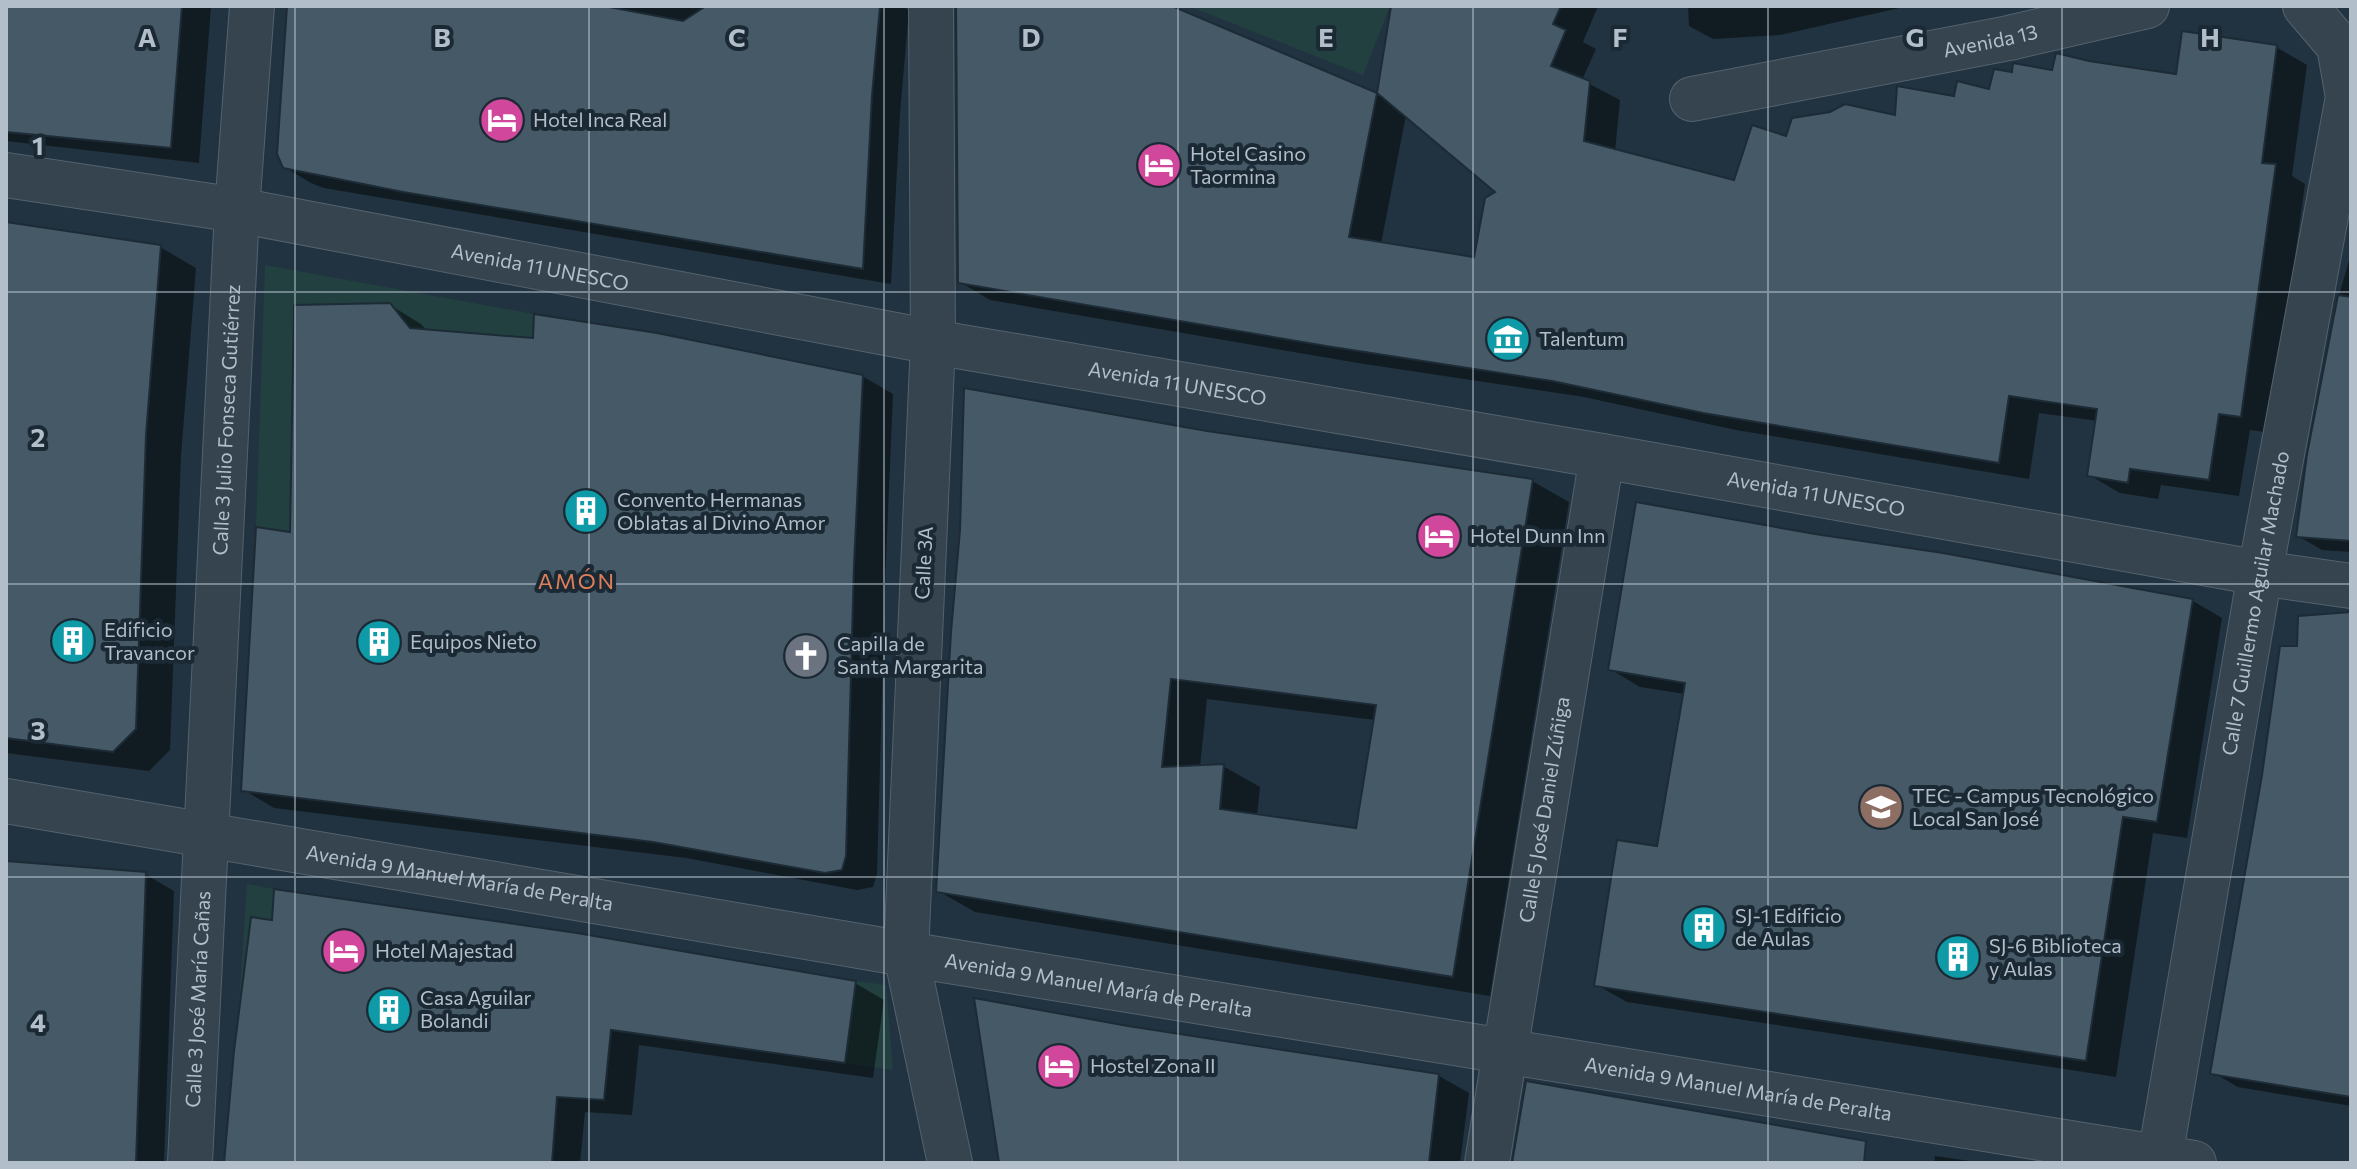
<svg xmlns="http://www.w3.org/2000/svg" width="2357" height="1169" font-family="Commissioner,sans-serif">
<rect width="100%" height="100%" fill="#213340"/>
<path fill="#234040" d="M1189 6H1390L1363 75Z
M265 265 534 314 533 338 410 328 295 305 290 532 256 527Z
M247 884 274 889 272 920 251 917 237 1036Z
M856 981 886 985 893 1070 845 1063Z"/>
<path fill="#0007" fill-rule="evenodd" d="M6 6H211L199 163 6 141Z
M289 6H902L909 10 900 113 891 284 324 188 313 184 284 167Z
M956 6H1167L1379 96 1393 6H1598L1583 42 1596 49 1582 80 1620 100 1615 151 1736 183 1788 138 1897 117 1956 99 1990 91 2014 74 2054 73 2088 63 2178 76 2276 47 2307 65 2292 176 2305 184 2271 433 2250 430 2239 496 2161 485 2158 499 2120 493 2089 475 2098 421 2039 413 2029 479 1736 430 1584 397 1358 363 990 300 960 282ZM1406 115 1498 192 1475 260 1381 244Z
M1688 6H1908L1780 35 1713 39 1689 26Z
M6 223 160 247 196 268 181 456 170 750 149 771 6 753Z
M2351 253V552L2322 550 2298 536 2337 303Z
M390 305 421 324 428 332 862 376 893 394 885 584 877 874 873 887 857 890 686 858 274 808 244 790Z
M1206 433 1532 481 1569 502 1490 996 975 912 938 891ZM1207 699 1375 720 1358 830 1257 816 1260 787 1223 766 1200 767Z
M2193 601 2222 618 2187 838 2153 833 2116 1077 1627 1002 1597 985 1659 848 1685 694 1640 687 1610 669Z
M2351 614V1106L2238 1087 2212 1072Z
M6 862 145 874 174 891 164 1163H6Z
M855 983 884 1000 873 1078 639 1045 632 1115 585 1112 580 1163H227L236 1051Z
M1128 1028 1439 1076 1469 1093 1460 1163H1001Z
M1935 1156 1984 1163H1934Z"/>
<path fill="#455966" stroke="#1d2b36" stroke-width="2" fill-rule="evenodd" d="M6 6H182L171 148 6 132Z
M287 6H604L683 21 706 6H880L872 96 863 269 403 192 283 168 277 154Z
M956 6H1172L1377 93 1391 6H1561L1553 24 1566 30 1551 66 1590 81 1584 141 1734 180 1752 125 1786 136 1792 118 1830 112 1845 104 1895 115 1897 86 1954 96 1957 81 1989 89 1994 69 2012 72 2013 63 2052 70 2056 53 2089 61 2176 74 2182 31 2277 45 2262 163 2276 164 2241 417 2219 414 2209 480 2130 469 2128 483 2087 476 2097 409 2009 396 1999 463 1703 413 1552 381 1326 346 958 283ZM1377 93 1495 192 1485 198 1474 257 1349 237Z
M6 222 161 245 146 435 136 729 113 752 6 738Z
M2338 295 2351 297V541L2296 537 2307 454Z
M390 303 410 328 533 338 534 314 657 333 863 375 854 565 846 856 842 870 825 873 653 842 241 791 256 527 290 532 294 305Z
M964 388 1207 431 1533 479 1453 977 936 892 951 632 960 530ZM1171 679 1376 705 1356 828 1220 809 1224 764 1162 767Z
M1636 502 1815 534 1943 553 2193 599 2157 822 2123 817 2086 1061 1594 986 1617 840 1657 846 1685 683 1608 670Z
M2351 612V1097L2210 1074 2262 775 2280 646H2297L2298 616Z
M6 861 146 872 136 1163H6Z
M274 889 577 933 856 981 845 1063 611 1030 604 1100 557 1097 552 1163H224L234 1051 251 917 272 920Z
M974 998 1128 1026 1439 1074 1429 1163H999Z
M1526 1081 1866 1141 1864 1163H1512Z"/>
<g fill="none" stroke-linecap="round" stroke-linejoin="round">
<g stroke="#54626d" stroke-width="46">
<g id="minor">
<path d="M931 6 933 342 906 954 950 1163"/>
<path id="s1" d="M1692 99 2009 38 2147 6"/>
<path id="s2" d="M6 175 237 210 933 342 1602 456 2260 573 2351 586"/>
<path id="s3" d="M6 801 906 954 2194 1163"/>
<path id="s4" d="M190 1163 237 210 252 6"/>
<path id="s5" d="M1487 1163 1602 456"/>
<path id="s6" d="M2159 1163 2260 573 2348 97 2339 46 2305 6"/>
</g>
</g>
<use href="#minor" stroke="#36444f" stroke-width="44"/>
</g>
<path fill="none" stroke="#b2bfca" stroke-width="2" stroke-opacity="0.55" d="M295 6V1163M589 6V1163M884 6V1163M1178 6V1163M1473 6V1163M1768 6V1163M2062 6V1163M6 292H2351M6 584H2351M6 877H2351"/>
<defs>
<g id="hotel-disc" transform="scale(2.3)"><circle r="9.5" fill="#d1479c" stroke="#1b2934"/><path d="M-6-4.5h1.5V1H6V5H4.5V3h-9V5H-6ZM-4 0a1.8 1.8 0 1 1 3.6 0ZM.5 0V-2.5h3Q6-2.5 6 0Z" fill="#fff"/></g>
<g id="museum-disc" transform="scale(2.3)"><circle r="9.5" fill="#0f9aa8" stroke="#1b2934"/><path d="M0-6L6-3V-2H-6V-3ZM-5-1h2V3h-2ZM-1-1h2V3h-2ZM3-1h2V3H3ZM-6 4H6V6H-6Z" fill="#fff"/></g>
<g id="building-disc" transform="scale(2.3)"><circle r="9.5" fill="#0f9aa8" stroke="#1b2934"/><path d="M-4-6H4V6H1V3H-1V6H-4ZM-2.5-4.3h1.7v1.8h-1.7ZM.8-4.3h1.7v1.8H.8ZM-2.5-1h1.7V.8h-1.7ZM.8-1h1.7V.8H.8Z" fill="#fff"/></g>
<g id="church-disc" transform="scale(2.3)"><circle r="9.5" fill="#6b7280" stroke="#1b2934"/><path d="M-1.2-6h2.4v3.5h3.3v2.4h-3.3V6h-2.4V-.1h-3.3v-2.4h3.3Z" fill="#fff"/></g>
<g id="university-disc" transform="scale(2.3)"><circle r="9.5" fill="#8d6e63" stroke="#1b2934"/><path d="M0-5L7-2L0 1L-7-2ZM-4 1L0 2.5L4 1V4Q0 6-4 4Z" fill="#fff"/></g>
</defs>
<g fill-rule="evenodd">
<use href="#hotel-disc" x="502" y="120"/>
<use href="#hotel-disc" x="1159" y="165"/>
<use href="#museum-disc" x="1508" y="339"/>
<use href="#building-disc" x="586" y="511"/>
<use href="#hotel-disc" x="1439" y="536"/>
<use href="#building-disc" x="73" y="641"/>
<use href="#building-disc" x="379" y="642"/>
<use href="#church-disc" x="806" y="656"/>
<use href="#university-disc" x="1881" y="807"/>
<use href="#building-disc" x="1704" y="928"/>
<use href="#hotel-disc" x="344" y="951"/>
<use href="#building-disc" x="1958" y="957"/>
<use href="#building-disc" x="389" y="1010"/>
<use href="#hotel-disc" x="1059" y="1066"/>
</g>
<g text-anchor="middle" stroke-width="8" stroke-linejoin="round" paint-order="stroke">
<g font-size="20" fill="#b2bfca" stroke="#1b2934">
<text dy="7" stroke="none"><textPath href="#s1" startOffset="304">Avenida 13</textPath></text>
<text dy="7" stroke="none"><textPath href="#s2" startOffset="542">Avenida 11 UNESCO</textPath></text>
<text dy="7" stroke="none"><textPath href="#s2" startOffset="1190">Avenida 11 UNESCO</textPath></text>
<text dy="7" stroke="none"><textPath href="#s4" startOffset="744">Calle 3 Julio Fonseca Gutiérrez</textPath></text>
<text dy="7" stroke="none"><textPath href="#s2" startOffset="1838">Avenida 11 UNESCO</textPath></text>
<text transform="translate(924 563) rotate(-87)" y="7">Calle 3A</text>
<text dy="7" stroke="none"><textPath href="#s6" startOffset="568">Calle 7 Guillermo Aguilar Machado</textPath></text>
<text dy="7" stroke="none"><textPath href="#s5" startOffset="358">Calle 5 José Daniel Zúñiga</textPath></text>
<text dy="7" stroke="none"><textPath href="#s3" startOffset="460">Avenida 9 Manuel María de Peralta</textPath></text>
<text dy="7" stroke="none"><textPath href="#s3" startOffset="1108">Avenida 9 Manuel María de Peralta</textPath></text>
<text dy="7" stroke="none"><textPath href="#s4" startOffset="164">Calle 3 José María Cañas</textPath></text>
<text dy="7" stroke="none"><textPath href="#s3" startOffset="1756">Avenida 9 Manuel María de Peralta</textPath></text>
</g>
<g font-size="20" fill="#b2bfca" stroke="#1b2934" text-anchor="start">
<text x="533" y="127">Hotel Inca Real</text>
<text x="1190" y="161">Hotel Casino<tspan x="1190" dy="23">Taormina</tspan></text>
<text x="1539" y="346">Talentum</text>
<text x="617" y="507">Convento Hermanas<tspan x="617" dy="23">Oblatas al Divino Amor</tspan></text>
<text x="1470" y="543">Hotel Dunn Inn</text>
<text x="104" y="637">Edificio<tspan x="104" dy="23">Travancor</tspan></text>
<text x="410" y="649">Equipos Nieto</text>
<text x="837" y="651">Capilla de<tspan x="837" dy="23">Santa Margarita</tspan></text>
<text x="1912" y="803">TEC - Campus Tecnológico<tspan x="1912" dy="23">Local San José</tspan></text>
<text x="1735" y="923">SJ-1 Edificio<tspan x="1735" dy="23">de Aulas</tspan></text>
<text x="1989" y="953">SJ-6 Biblioteca<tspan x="1989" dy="23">y Aulas</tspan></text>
<text x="375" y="958">Hotel Majestad</text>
<text x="420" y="1005">Casa Aguilar<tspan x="420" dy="23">Bolandi</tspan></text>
<text x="1090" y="1073">Hostel Zona II</text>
</g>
<g font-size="22" letter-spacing="2" fill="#df7f58" stroke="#1b2934">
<text x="577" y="589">AMÓN</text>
</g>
</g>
<g font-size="26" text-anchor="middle" font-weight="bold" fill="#b2bfca" stroke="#1b2934" stroke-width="8" stroke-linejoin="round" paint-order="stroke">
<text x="147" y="47">A</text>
<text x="442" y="47">B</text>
<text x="737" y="47">C</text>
<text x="1031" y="47">D</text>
<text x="1326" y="47">E</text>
<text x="1620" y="47">F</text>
<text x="1915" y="47">G</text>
<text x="2210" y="47">H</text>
<text x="38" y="155">1</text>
<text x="38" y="447">2</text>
<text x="38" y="740">3</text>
<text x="38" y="1032">4</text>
</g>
<rect width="2357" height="1169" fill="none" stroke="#b2bfca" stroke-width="16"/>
</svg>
